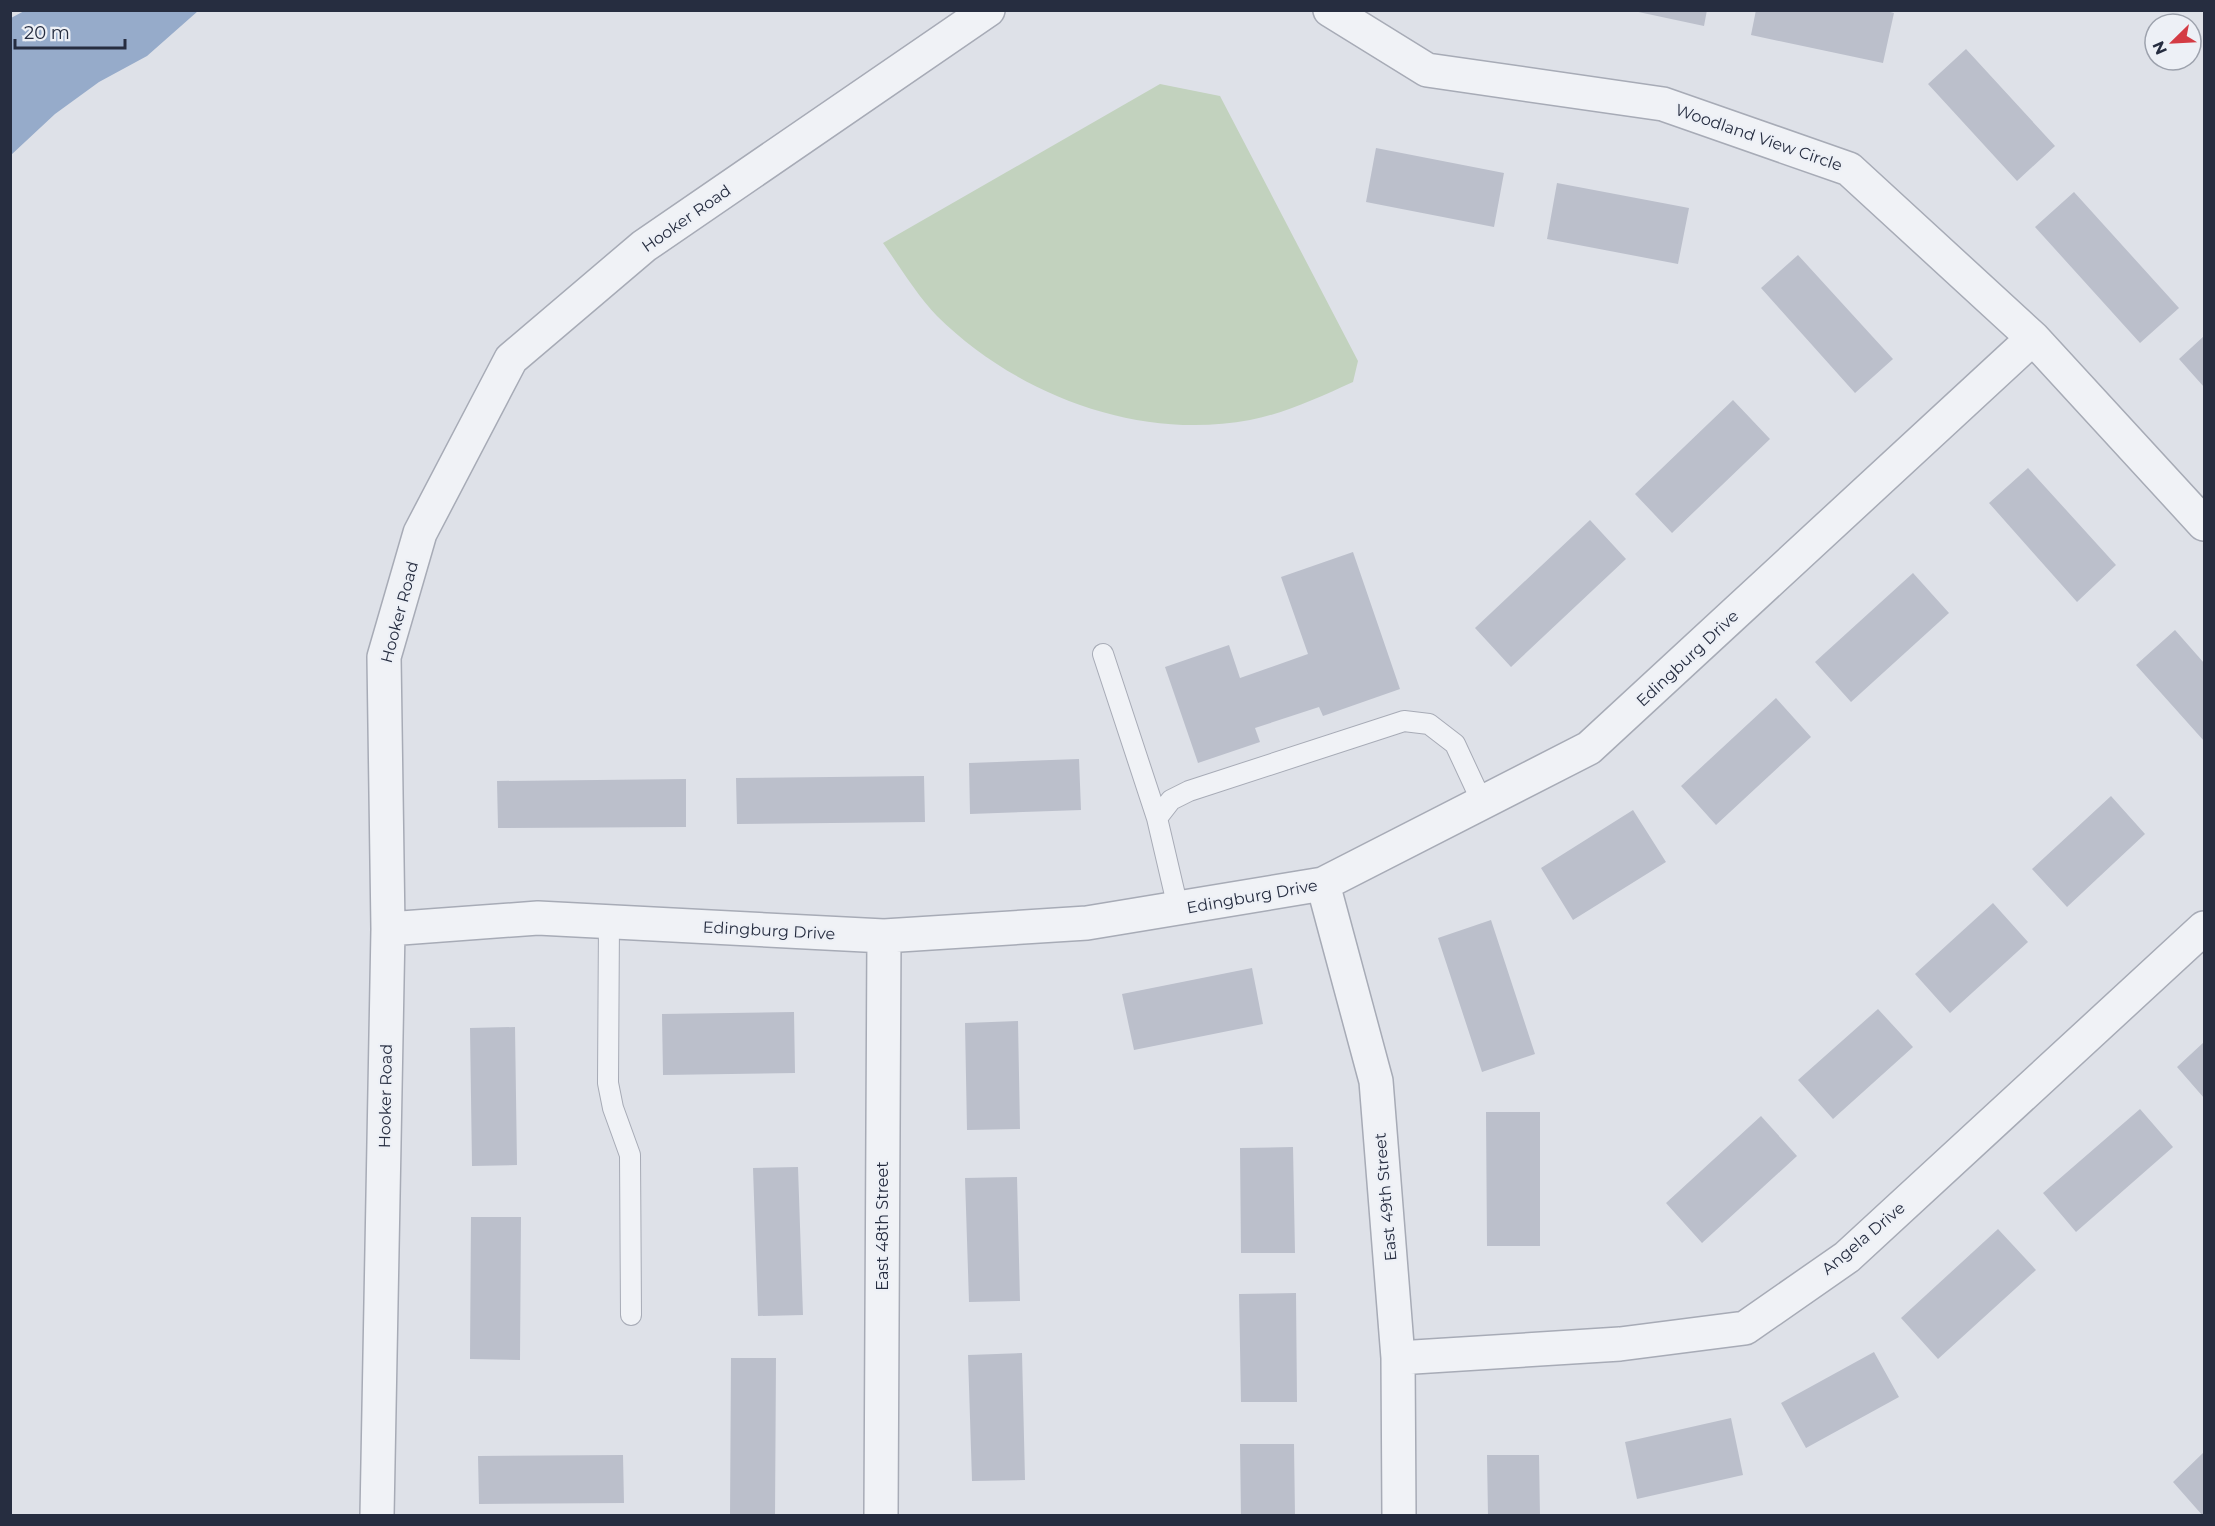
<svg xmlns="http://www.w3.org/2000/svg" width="2215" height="1526" font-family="Montserrat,sans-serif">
<rect width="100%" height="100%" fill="#dee1e8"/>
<path fill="#c2d2be" d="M1160 84 1220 96 1358 361 1353 382C1320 397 1286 413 1250 420 1138 441 1017 395 937 316 919 298 898 264 883 243Z"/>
<path fill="#96abca" d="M26 10H198V11L147 56 99 82 55 114 11 155V18Z"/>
<path fill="#bbbfcb" d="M1629 10H1707L1704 26Z
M1756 10H1883L1894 13 1883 63 1751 35Z
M1966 49 2055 146 2017 181 1928 84Z
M1376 148 1504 173 1494 227 1366 202Z
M1557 183 1689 208 1678 264 1547 239Z
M2074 192 2179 308 2140 343 2035 227Z
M1798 255 1893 359 1855 393 1761 288Z
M2204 336V387L2179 359Z
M1733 400 1770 439 1672 533 1635 494Z
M2028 468 2116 565 2077 602 1989 503Z
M1590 520 1626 559 1511 667 1475 628Z
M1353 552 1400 689 1323 716 1319 707 1255 728 1260 742 1198 763 1165 667 1229 645 1240 678 1308 654 1281 577Z
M1913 573 1949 613 1851 702 1815 662Z
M2175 630 2204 663V741L2136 665Z
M1776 698 1811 737 1716 825 1681 786Z
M1079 759 1081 810 970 814 969 763Z
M924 776 925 822 737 824 736 778Z
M686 779V827L498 828 497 781Z
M2111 796 2145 834 2067 907 2032 869Z
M1633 810 1666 862 1573 920 1541 868Z
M1993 903 2028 942 1950 1013 1915 974Z
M1491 920 1535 1054 1482 1072 1438 938Z
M1252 968 1263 1024 1134 1050 1122 994Z
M1878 1009 1913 1047 1833 1119 1798 1080Z
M794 1012 795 1073 663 1075 662 1014Z
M1018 1021 1020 1129 967 1130 965 1023Z
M515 1027 517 1165 472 1166 470 1028Z
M2204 1042V1098L2177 1067Z
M2140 1109 2173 1147 2076 1232 2043 1193Z
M1486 1112H1540V1246H1487Z
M1761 1116 1797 1156 1702 1243 1666 1203Z
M1293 1147 1295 1253H1241L1240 1148Z
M798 1167 803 1315 758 1316 753 1168Z
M1017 1177 1020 1301 969 1302 965 1178Z
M471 1217H521L520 1360 470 1359Z
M1998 1229 2036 1270 1938 1359 1901 1318Z
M1296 1293 1297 1402H1241L1239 1294Z
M1874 1352 1899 1397 1806 1448 1781 1403Z
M1022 1353 1025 1480 972 1481 968 1355Z
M731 1358H776L775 1516H730Z
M1731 1418 1743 1475 1637 1499 1625 1442Z
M1240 1444H1294L1295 1516H1241Z
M2204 1452V1516H2203L2173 1482Z
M623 1455 624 1503 479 1504 478 1456Z
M1487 1455H1539L1540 1516H1488Z"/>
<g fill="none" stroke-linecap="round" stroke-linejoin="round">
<g stroke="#a7abb6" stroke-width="22">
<path id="lane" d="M1103 654 1157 818
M1178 908 1157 818 1171 800 1189 791 1404 721 1429 724 1455 744 1482 802
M609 921 608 1083 613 1108 630 1155 631 1315"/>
</g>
<g stroke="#a7abb6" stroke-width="36">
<path id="street" d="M1330 10 1427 70 1663 104 1849 169 2033 338 2204 524
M1323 884 1376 1081 1398 1358 1399 1516
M388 929 538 918 884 936 1087 923 1323 884 1589 748 2033 338
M1398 1358 1620 1344 1745 1328 1847 1257 2204 928
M377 1516 388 929 384 657 420 533 511 359 644 246 988 10
M881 1516 884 936"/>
</g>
<use href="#lane" stroke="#f0f2f6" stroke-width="20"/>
<use href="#street" stroke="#f0f2f6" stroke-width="33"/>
</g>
<g text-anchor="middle" stroke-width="4.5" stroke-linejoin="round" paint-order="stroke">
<g font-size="16" fill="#262d40" stroke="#edf0f6">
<text transform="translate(1759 137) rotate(19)" y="6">Woodland View Circle</text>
<text transform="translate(686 218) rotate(-35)" y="6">Hooker Road</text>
<text transform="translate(399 612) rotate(-75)" y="6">Hooker Road</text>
<text transform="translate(1687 658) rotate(-43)" y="6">Edingburg Drive</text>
<text transform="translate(1252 896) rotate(-10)" y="6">Edingburg Drive</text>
<text transform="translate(769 930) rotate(3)" y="6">Edingburg Drive</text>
<text transform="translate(385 1096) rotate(-89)" y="6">Hooker Road</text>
<text transform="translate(1385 1197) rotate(-95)" y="6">East 49th Street</text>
<text transform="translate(882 1226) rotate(-90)" y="6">East 48th Street</text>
<text transform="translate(1863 1238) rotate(-40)" y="6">Angela Drive</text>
</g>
</g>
<rect width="2215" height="1526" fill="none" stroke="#262d40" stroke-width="24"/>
<g transform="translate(2173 42) rotate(246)"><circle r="28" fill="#edf0f6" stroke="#9da2ad" stroke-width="1.5"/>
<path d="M0-4.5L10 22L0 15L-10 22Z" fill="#d43b44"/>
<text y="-9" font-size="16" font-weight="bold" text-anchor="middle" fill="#262d40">N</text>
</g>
<path d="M15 39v9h110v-9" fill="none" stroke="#262d40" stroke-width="3"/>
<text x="24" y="39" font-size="18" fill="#262d40" stroke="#edf0f6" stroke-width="4.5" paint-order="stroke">20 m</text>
</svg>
